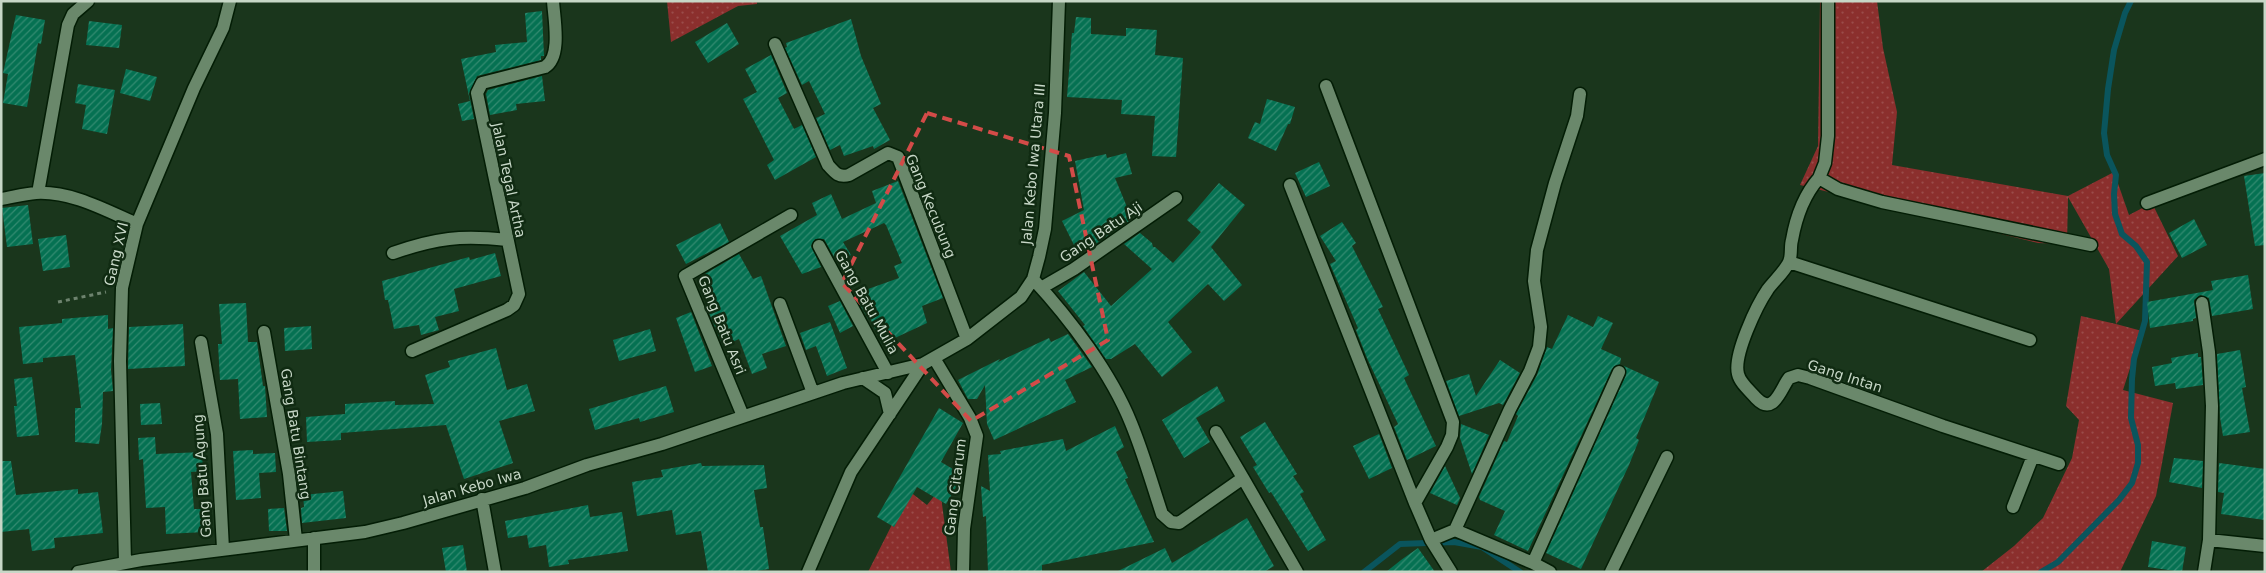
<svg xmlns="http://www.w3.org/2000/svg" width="2266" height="573" font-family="'DejaVu Sans',sans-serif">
<defs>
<pattern id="green-dots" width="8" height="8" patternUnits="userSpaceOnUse" patternTransform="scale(1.25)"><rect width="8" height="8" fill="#8b2f2d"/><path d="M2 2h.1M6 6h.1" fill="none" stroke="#9a4c4a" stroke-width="1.8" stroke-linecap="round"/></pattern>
<pattern id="building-hatch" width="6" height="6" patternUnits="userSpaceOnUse" patternTransform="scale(1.25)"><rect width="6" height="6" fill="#057152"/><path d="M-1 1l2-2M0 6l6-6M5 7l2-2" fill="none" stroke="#348b71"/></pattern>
</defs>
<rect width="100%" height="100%" fill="#1a361c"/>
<path fill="url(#green-dots)" d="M667 1H757V4L738 6 671 42Z
M1820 1H1877L1883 48 1897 112 1892 165 2068 196 2114 172 2129 215 2152 203 2178 256 2116 324 2142 331 2123 390 2173 403 2156 496 2120 572H1981L2014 546 2043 518 2072 458 2079 420 2066 406 2081 316 2116 324 2109 269 2068 197 2067 244 2038 243 1800 185 1818 146Z
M940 489 951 572H868L909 491 927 505Z"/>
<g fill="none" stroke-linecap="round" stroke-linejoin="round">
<path stroke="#0a555d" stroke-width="6" d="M1364 572 1400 544 1454 542 1482 547 1520 572
M2041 572 2058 562 2119 500 2132 483 2138 463V445L2131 418 2132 379 2134 359 2145 321 2147 262 2136 246 2122 234 2115 214 2114 194 2116 175 2107 155 2104 133 2108 89 2114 50 2125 13 2131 1"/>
</g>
<path fill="url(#building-hatch)" d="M542 11 544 56H541V60L477 76 469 94 474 119 462 121 458 104 470 101 461 59 496 52 495 45 527 42 525 13Z
M16 15 45 20 41 44 38 43 27 107 3 103 8 74 3 73Z
M1076 17 1091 18V34L1126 36V28L1157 30 1155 55 1183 58 1176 157 1152 156 1155 116 1121 114 1122 100 1067 97 1072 33H1074Z
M851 19 861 56 881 104 873 108 890 140 874 149 873 146 844 156 840 145 830 150 816 118 825 114 809 81 802 85 785 48 787 47 786 43Z
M89 21 122 25 119 48 86 45Z
M727 23 739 44 708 63 695 42Z
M771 55 787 93 778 98 794 129 802 125 816 157 775 180 767 165 774 160 743 99 757 92 745 69Z
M126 69 157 77 150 101 120 93Z
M542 76 545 101 516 104 517 110 490 115 486 94 488 90Z
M78 84 115 90 107 134 82 129 86 105 75 103Z
M1267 99 1295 107 1290 124H1288L1276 151 1248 138 1255 122 1260 124Z
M1126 153 1132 174 1115 178 1132 219 1094 245 1078 253 1062 221 1084 210 1075 161 1106 154 1107 158Z
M1319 162 1330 186 1306 197 1295 173Z
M2265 173V245L2255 246 2244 176Z
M898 181 943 298 922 306 927 323 882 344 871 320 868 319 854 294 899 278 894 266 902 263 886 225 884 223 843 242 851 255 837 262 824 239H815L811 246 821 267 802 274 780 236 817 215 812 203 831 194 842 219 876 203 872 191Z
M1219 183 1245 205 1211 247 1242 285 1224 301 1208 284 1168 322 1192 352 1162 377 1135 344 1111 359H1106L1083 326 1085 325 1058 291 1084 272 1111 306 1152 269 1124 244 1140 233 1152 243 1153 247H1155L1173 263 1201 232 1187 220Z
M28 205 33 244 7 247 2 208Z
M2194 219 2207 245 2182 258 2169 233Z
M1342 222 1356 243 1352 246 1383 307 1378 309 1409 375 1404 378 1436 446 1407 460 1394 427 1398 424 1367 358 1356 330 1358 328 1330 264 1336 261 1320 236Z
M720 223 729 242 686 264 676 245Z
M66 235 70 267 43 271 38 239Z
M495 253 501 276 454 289 459 311 435 317 439 330 421 335 419 325 394 329 388 300H385L382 281 469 257 470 260Z
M739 254 753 279 761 276 786 346 762 354 767 368 752 374 739 339 723 346 706 306 714 303 705 274Z
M2248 275 2253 309 2212 316 2209 298 2200 295 2194 300 2196 318 2193 319V321L2150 328 2147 302 2213 290 2211 281Z
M840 301 853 326 840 333 828 306Z
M246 303 248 342H257L263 386H265L267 417 240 419 238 379 220 380 218 344H222L219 304Z
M691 312 712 366 695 372 676 318Z
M108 315V329L113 328 111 370 113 391 103 392 102 424 99 444 75 442V408H81L75 355 43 358V362L23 364 19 327 62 323V319Z
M1568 315 1593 327 1598 316 1613 323 1601 349 1621 358 1620 364 1612 369 1528 551 1494 535 1505 511 1480 500 1479 497 1504 441 1507 442 1518 416 1516 414 1537 375 1547 347 1552 349Z
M830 322 847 368 827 376 816 346 806 350 800 333Z
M183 324 185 366 128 369 129 327Z
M311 326 312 349 285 351 284 328Z
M650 329 656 351 619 361 613 340Z
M1068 334 1092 367 1065 380 1076 402 994 440 987 424 985 385 977 399H968L958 380 1000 359 998 362 1049 338 1051 342Z
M496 348 507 390 527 384 535 411 499 421 513 463 464 479 446 425 341 433V440L307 442 306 417 345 414V404L395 401V405L434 404 425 375 450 367 448 361Z
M2240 350 2246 387 2242 388 2250 432 2223 436 2220 417 2217 354Z
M2198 353V357H2201L2203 385 2176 389 2175 383 2155 386 2152 367 2172 363 2171 358Z
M1500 360 1520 373 1503 405 1499 403 1459 416 1446 381 1469 374 1476 396Z
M1624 366 1659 382 1636 438 1639 440 1629 465 1581 569 1546 553 1626 375Z
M32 377 39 435 17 437 14 406H17L14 379Z
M666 386 674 412 640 422 639 418 595 430 589 409Z
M1217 386 1225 401 1196 418 1210 442 1184 458 1162 420Z
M160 403 162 424 141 425 140 404Z
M939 408 963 423 941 462 963 475 946 504 917 487 894 527 877 517Z
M1265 422 1297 474 1293 476 1304 492 1300 494 1326 540 1308 551 1271 492 1269 493 1253 467 1257 465 1240 437Z
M1461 424 1489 435 1472 474 1460 438Z
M1115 426 1124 447 1116 452 1128 478 1125 479 1154 542 1042 565V572H988L986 516 983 517 981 486 990 491 988 455 1001 454 1000 451 1063 439 1066 451Z
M1379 434 1392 468 1369 479 1353 446Z
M155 437 156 454 202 452 203 471 191 472 194 509H204L205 532 166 534 165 507 146 508 143 459 139 460 138 438Z
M253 450V454L275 453 276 472 259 473 261 498 236 500 233 451Z
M2174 458 2203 461 2202 488 2169 482Z
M1 461H11L16 495 78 489V494L98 492 103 533 54 538 55 548 32 551 29 529 1 532Z
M701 463 702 466 764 465 767 488 754 490 760 527H763L769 569 750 572H708L701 531 676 535 672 510 637 516 632 482 663 477 661 470Z
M2219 463 2265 469V520L2221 514 2224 493 2218 492Z
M1445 466 1460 498 1457 505 1430 493Z
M343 491 346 518 302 523 301 508 304 507 303 495Z
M588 505 590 517 622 512 628 551 568 560 569 564 549 567 546 545 529 548 527 535 508 538 505 521Z
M284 508 287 531H269L268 509Z
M1247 518 1274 566 1264 572H1116L1165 548 1172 563Z
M2152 541 2186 547 2182 572 2148 567Z
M463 545 467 572H446L442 548Z
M1418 548 1435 572H1386L1401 560Z"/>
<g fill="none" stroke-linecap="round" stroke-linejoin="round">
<g stroke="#031d05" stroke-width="15">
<path id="minor" d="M1828 1V136L1825 163 1819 178 1838 189 1882 202 2091 245
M775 44 828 165C835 173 839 178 849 175L888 153 898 157 967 339
M1326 86 1453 422 1452 435 1447 447 1415 503
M1819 178C1804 195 1796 217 1792 240 1790 246 1792 256 1789 262 1785 271 1774 281 1768 289 1757 305 1733 355 1738 374 1740 383 1750 391 1756 398 1774 417 1781 388 1789 378L1798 375 1810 378 1943 426 2059 464
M1290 185 1415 503 1431 540 1451 572
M38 193 68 25 73 14 88 1
M1 199C13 197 24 194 36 193 71 191 105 210 137 224
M2147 203 2265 159
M819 246 888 373
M393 253C436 238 461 235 507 240
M1789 262 2030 340
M1033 279C1070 319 1111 373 1131 423 1143 452 1152 484 1162 514L1171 522 1179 523 1243 478 1297 572
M1041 288 1074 269 1176 198
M2202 303 2209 352 2212 406 2209 540 2204 572
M780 304 813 393
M264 332 289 474 296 540
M201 342 217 434 223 549
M412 351 507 310 514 305 519 294 477 93 482 83 545 67C562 57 554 18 553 1
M934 358 970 418 977 436 964 529 963 572
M863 378 885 393 890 414
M743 416 685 276 791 215
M1216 432 1243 478
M482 499 495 572
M2013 507 2033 456
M1455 530 1533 563 1619 372
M1431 540 1455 530 1510 409 1530 371 1539 347 1541 327 1534 281 1537 250 1555 183 1577 116 1580 94
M2209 540 2265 546
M125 562 120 361 122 288 137 224 194 88 223 28 230 1
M1533 563 1550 572
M78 572 141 560 365 532 403 523 525 488 587 465 662 444 843 383 923 364 967 339 1021 297 1033 279 1039 257 1045 229 1055 113 1059 1
M314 572V538
M808 572 851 472 923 364
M1611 572 1667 457"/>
</g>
<path stroke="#6d836e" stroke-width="3" stroke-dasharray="4 4" stroke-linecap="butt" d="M58 302 106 292"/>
<use href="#minor" stroke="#6a886b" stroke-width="12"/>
</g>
<path fill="none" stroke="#d34b48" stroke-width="4" stroke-dasharray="10 6" stroke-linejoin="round" d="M927 113 1069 156 1108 340 971 421 842 283Z"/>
<g text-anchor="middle" stroke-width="5" stroke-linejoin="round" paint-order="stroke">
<g font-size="14" fill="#c7d7c7" stroke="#102b12">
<text transform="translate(1033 164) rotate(-85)" y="5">Jalan Kebo Iwa Utara III</text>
<text transform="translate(509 180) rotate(78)" y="5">Jalan Tegal Artha</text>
<text transform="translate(931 206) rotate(68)" y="5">Gang Kecubung</text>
<text transform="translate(1101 232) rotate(-34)" y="5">Gang Batu Aji</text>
<text transform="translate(116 254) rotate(-77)" y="5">Gang XVI</text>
<text transform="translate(867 302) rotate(61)" y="5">Gang Batu Mulia</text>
<text transform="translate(722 325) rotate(68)" y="5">Gang Batu Asri</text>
<text transform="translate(1845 376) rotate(18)" y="5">Gang Intan</text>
<text transform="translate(296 434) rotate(81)" y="5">Gang Batu Bintang</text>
<text transform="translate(202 476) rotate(-94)" y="5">Gang Batu Agung</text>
<text transform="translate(472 487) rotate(-16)" y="5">Jalan Kebo Iwa</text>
<text transform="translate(955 487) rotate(-83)" y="5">Gang Citarum</text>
</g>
</g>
<rect width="2266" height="573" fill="none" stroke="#c7d7c7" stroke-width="5"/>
</svg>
